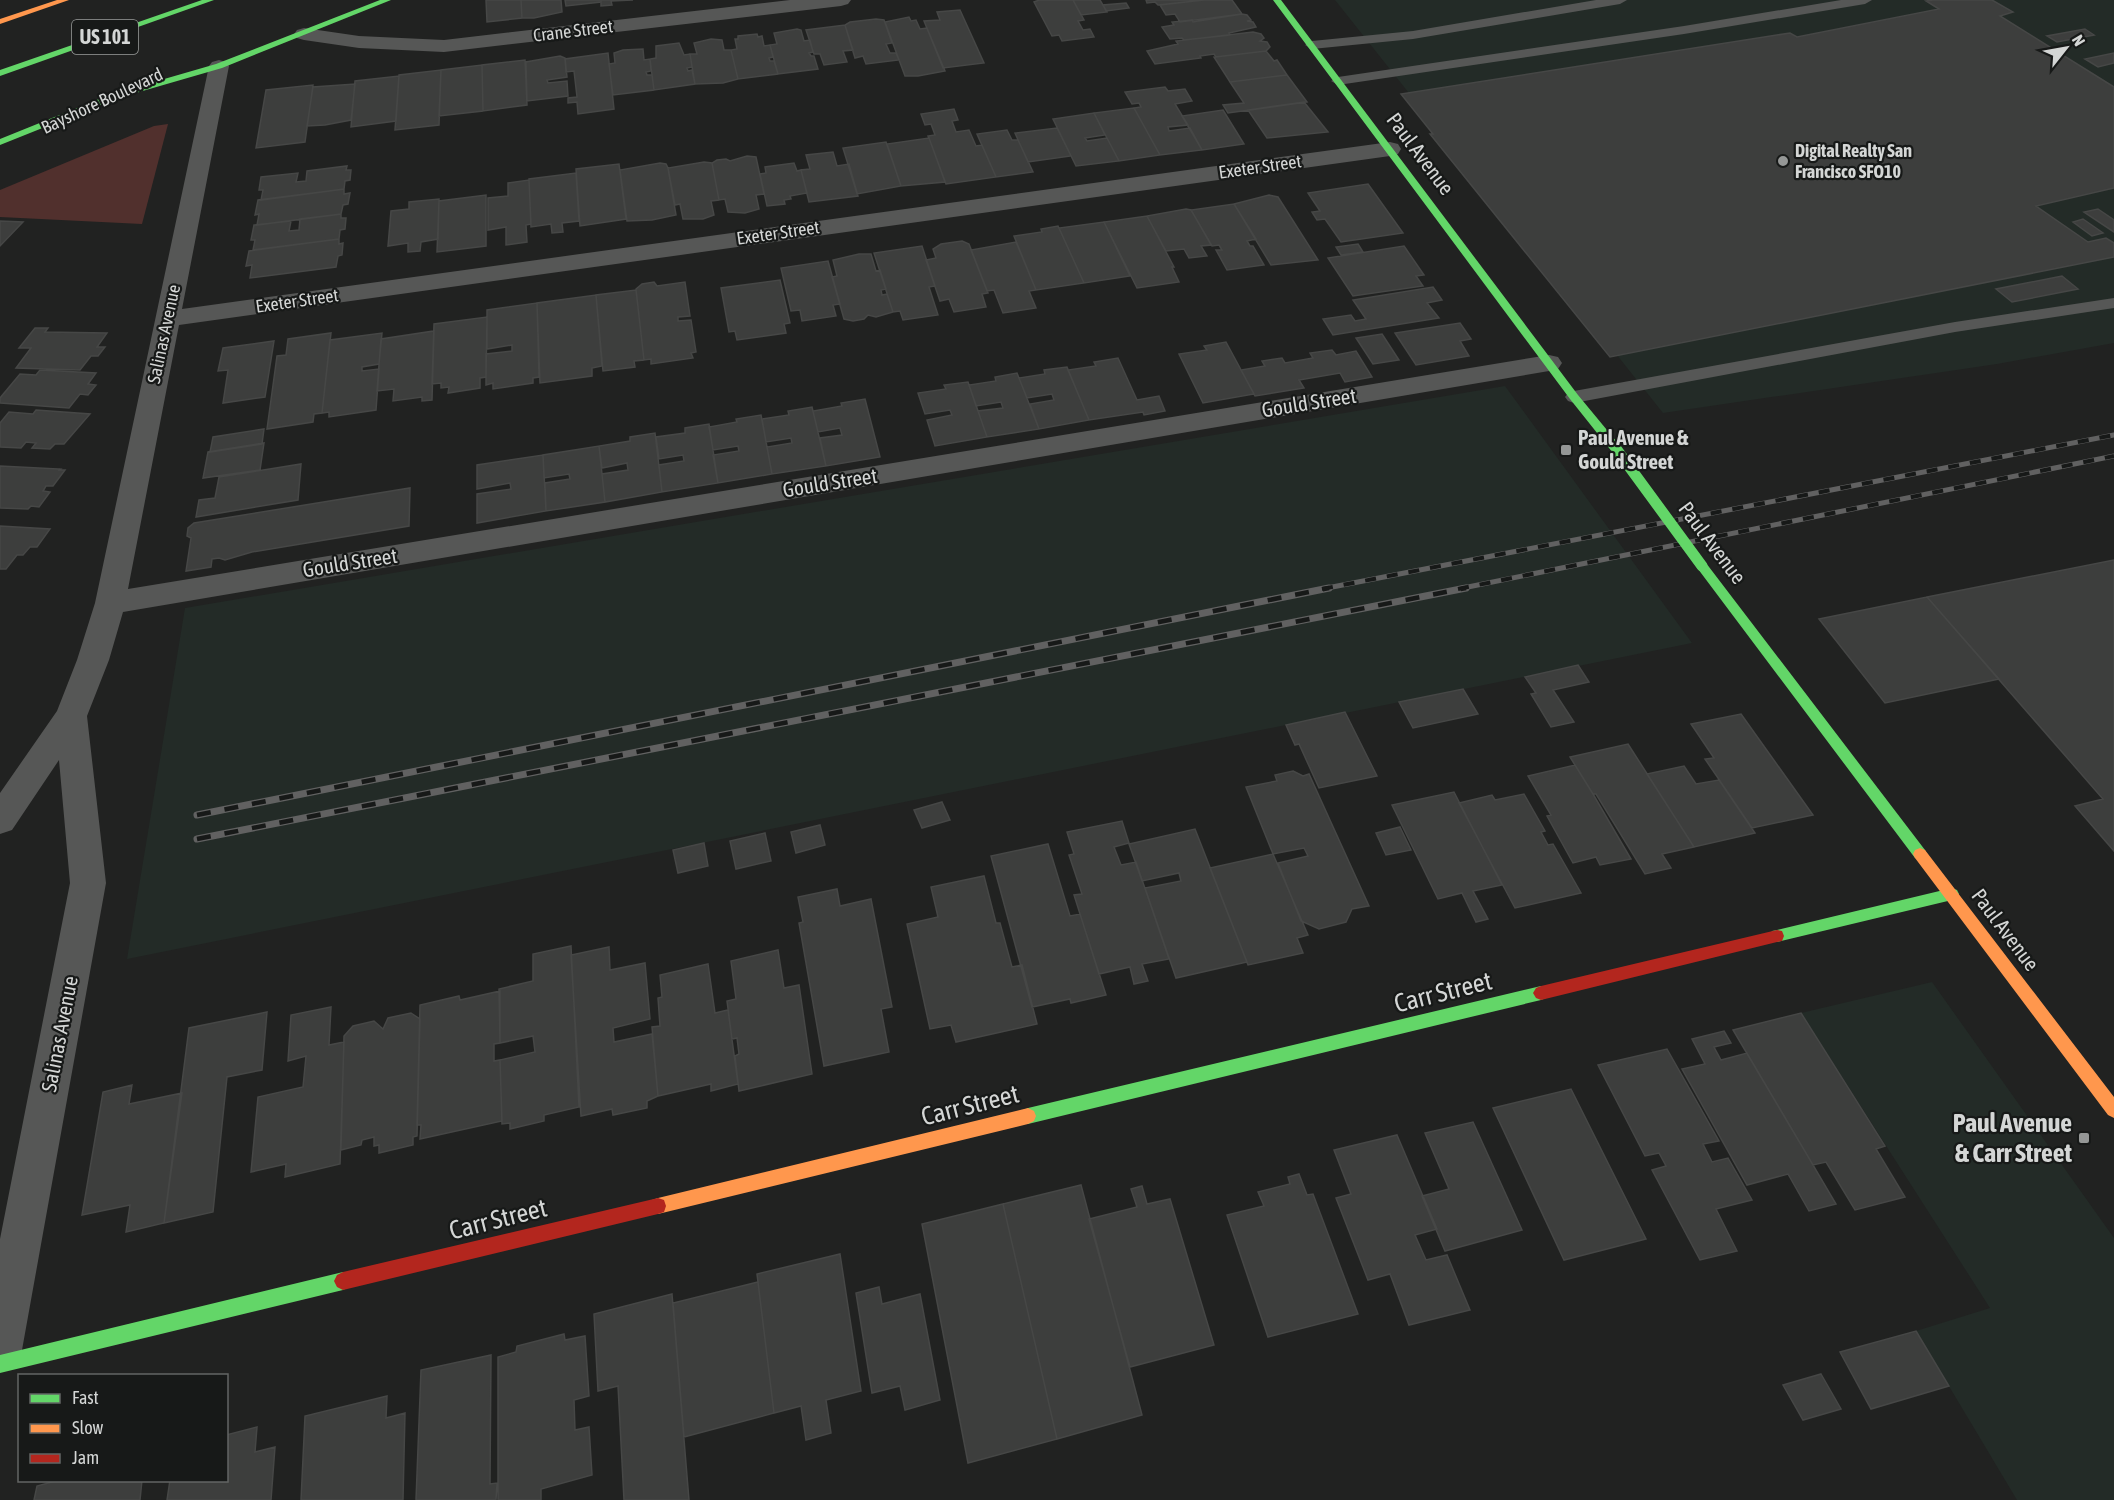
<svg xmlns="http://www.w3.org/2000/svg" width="2114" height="1500" font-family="'Asap Condensed',sans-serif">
<rect width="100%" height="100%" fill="#212221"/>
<path fill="#232b27" d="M1335 0H2114V343L1997 364 1663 413Z
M1505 386 1692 643 127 959 185 608Z
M1932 982 2114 1238V1500H2017L1916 1331 1990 1308 1801 1013Z"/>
<path fill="#51302d" d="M168 124 142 224 0 217V190L154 126Z"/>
<path fill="#3d3e3d" stroke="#464746" stroke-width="1.5" d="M486 0H521L522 18 487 22Z
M521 0H561L562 12 534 18H522Z
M565 0H601V2L566 6Z
M601 0H633L611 1 612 5 601 6Z
M1039 0H1073L1084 20 1078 21 1083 30 1090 29 1094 37 1062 41 1059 35 1052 36 1034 2Z
M1073 0H1100L1107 12 1081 15Z
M1146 0H1204L1158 5 1155 2 1147 3Z
M1204 0H1232L1242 14 1180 22 1175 14 1166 15 1160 5Z
M1933 0H1992L2013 12 2000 16 2114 87V188L2036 206 2088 242 2106 238 2114 243V257L1610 357 1430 134H1433L1401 94 1790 33 1797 37 1939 9 1926 1Z
M1126 3 1129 8 1106 11 1103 5Z
M960 10 984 63 943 68 924 21 940 20 937 12Z
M1242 14 1247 15 1251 20 1247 21 1253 22 1256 27 1229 33 1230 35 1184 40 1182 38 1170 39 1162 27 1174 25 1172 22 1192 20 1193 22Z
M909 17 911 21 916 20 920 29 927 28 945 71 918 76H905L885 22Z
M876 19 884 20 892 43 886 44 890 53H896L899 60 866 64 863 56 855 58 845 25 850 22Z
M845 25 853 50 843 51 847 62 824 65 820 54H814L806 30Z
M797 29 801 30 804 41 810 40 813 52 809 53 811 56H814L818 69 778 74 770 45 777 44 774 33Z
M2085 29 2094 35 2057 42 2047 36Z
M1253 32 1261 34 1264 38 1260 41 1267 42 1270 47 1266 51 1216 57 1214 54 1200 56 1201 58 1155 64 1147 51 1178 44 1176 41Z
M757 34 758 37 762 36 764 46 770 45 773 57 769 58 770 61H774L778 74 738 79 731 50 737 49 735 39H738V36Z
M711 39 722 40 724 50H731L738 79 723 83 695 84 690 54H697L694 43Z
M679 43 684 55 690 54 692 67 687 68 688 71 692 70 695 84 654 90 650 59 656 58V46Z
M643 49 644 60 650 59 651 71 646 72 647 75H652L654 90 613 95 609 64 615 63 614 53 623 50Z
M1266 51 1274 61 1277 60 1287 75 1230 82 1214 57Z
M608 53 614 109 578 114 577 102 568 103V98L577 97 574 71 566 72 565 59Z
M2114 53V63L2098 67 2085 59Z
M560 56 565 58 567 77 547 80 548 83 567 81 568 96 527 101 526 62Z
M525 60 527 105 483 111 482 65Z
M482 65 483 111 439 116 441 70Z
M441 70 439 125 395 130 399 75Z
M1287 75 1307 102 1228 113 1223 105 1244 103 1230 82Z
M399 76 396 121 351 127 355 81Z
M355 84 351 120 325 125 307 126 313 87Z
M313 85 305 142 256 148 266 90Z
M1165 87 1168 91 1185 89 1192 101 1175 104 1188 125 1168 127 1169 131 1190 128 1202 150 1160 155 1134 108 1141 107 1139 103 1132 104 1125 92Z
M1304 102 1328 132 1267 138 1248 110Z
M1134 108 1160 155 1119 161 1094 113Z
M954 109 958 120 952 121 956 132 969 130 976 146 982 145 996 177 946 184 929 138 928 136 935 135 931 124 925 125 921 114Z
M1223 110 1244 144 1202 150 1182 116Z
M1094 113 1105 135 1085 138 1087 141 1107 138 1119 161 1076 166 1053 119Z
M1057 128 1071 156 1028 162 1015 133Z
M1007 130 1012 140H1018L1033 172 996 177 977 134Z
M929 138 945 182 901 186 887 144Z
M886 142 901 186 857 194 843 148Z
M833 152 837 166 849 164 858 196 809 202 801 170 810 169 806 155Z
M747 156 756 157 764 194 756 195 759 209 745 213 728 212 725 199 719 200 712 163 717 160 726 159 730 161Z
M704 162 712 163 719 200 711 201 714 215 703 219H683L680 204 675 205 668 168Z
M660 163 666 164 668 168 676 215 652 220 627 221 620 170Z
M794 163 797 171 801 170 807 193 790 196 791 199 784 200 785 204 767 206 760 174 766 173 765 167Z
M619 164 626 219 580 226 576 169Z
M347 166 346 170H351L350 180 345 181 344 189 261 200 263 190H259L261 177 298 173 296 182 306 181 307 171Z
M576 173 579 221 562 223 563 232 552 233 551 224 531 227 529 179Z
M529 180 531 224 526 225 527 242 506 245V227L488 230V198L508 196V183Z
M1368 184 1403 233 1341 242 1325 219 1317 220 1312 212 1320 211 1308 193Z
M344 189V194L350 193 348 204 343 205 341 214 257 225 259 214 255 215 258 200Z
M486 195V246L437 252 439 201Z
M1269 195 1278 197 1318 260 1271 265 1234 204Z
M439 199 438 239 421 242 420 251 408 252V243L388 246 391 211 409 209V202Z
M1234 204 1256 239 1247 241 1250 246H1253L1264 265 1227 270 1216 250H1222L1219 245 1212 246 1191 210Z
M1186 209 1191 210 1211 245 1201 246 1207 256 1189 258 1184 249 1166 251 1147 216Z
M2098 209 2114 220V232L2084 212Z
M341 214V218H346L345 229 340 230 339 239 253 250 255 240H251L254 225 291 221 289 231 299 230 300 219Z
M1147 216 1174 267H1172L1179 282 1137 288 1104 222Z
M2083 219 2103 233 2092 236 2073 222Z
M0 221 23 222 0 246Z
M1104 222 1130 276 1084 283 1059 228Z
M1058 226 1084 283 1036 290 1014 236 1042 232 1041 229Z
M339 239V244L343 243 342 255 338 256 336 267 250 278 252 265 246 266 249 251Z
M962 241 969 244 988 293 982 294 986 307 954 312 949 299 940 301 926 260 936 258 933 249 941 244Z
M1016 242 1036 290 1029 291 1036 308 1003 313 994 290 987 291 971 250Z
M1358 244 1363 252 1341 255 1336 247Z
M922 246 935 286 929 287 938 315 903 320 900 311 893 312 874 253Z
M1404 246 1424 275 1416 276 1423 286 1353 296 1328 258Z
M859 254H871L876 271 880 270 886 289 881 290 882 295 887 294 893 312 876 317 868 315 864 319 853 321 844 319 832 277 837 276 833 260Z
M828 261 840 304 833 305 836 316 802 321 800 310 791 311 781 268Z
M2062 276 2078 289 2012 302 1996 289Z
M780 280 790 323 784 324 786 333 737 340 735 331 729 332 721 288Z
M654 282 657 286 685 282 690 316 678 317V321L691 320 696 352 691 353 693 358 651 364V359L644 360 636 289 642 284Z
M1433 287 1442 300 1427 303 1439 318 1333 335 1323 319 1351 315 1355 321 1366 319 1353 300Z
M636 290 644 360 634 361 635 367 603 371 596 295Z
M596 295 602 366 592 368V376L540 383 537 303Z
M537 303 539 377 533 378V383L493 389V383L486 385V354L512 351V345L487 349V310Z
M487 317 486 377 480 378V388L448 393 449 387 441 388V383L432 384 434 324Z
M1460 323 1471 339 1460 341 1469 356 1416 365 1395 333Z
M35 328H48L45 332 107 333 97 347H105L98 356H91L80 370 16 368 31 348H19Z
M434 331 432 400 422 401V397L393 401 394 389 377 391 381 339Z
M331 333 322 413 314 414 313 422 267 429 277 356 286 355 288 339Z
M382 333 379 364 362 367V371L379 369 376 410 329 417V412L322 413 330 340Z
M1382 334 1399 360 1373 364 1356 338Z
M274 341 265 397 223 403 228 370 218 371 223 348Z
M1226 342 1254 394 1203 403 1179 354 1207 350 1204 346Z
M1332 350 1336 355 1356 351 1372 377 1345 382 1340 373 1299 380 1304 388 1255 396 1241 370 1265 366 1262 361 1282 358 1285 363 1313 358 1310 353Z
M1118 358 1137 400 1159 396 1165 411 1144 415 1143 412 1089 420 1068 370 1096 366 1094 362Z
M1067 367 1089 420 1039 429 1030 404 1054 400 1052 394 1027 398 1019 378 1045 374 1044 370Z
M40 370 96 373 88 384 96 385 88 395 80 394 69 408 0 403V398L20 374 36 375Z
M1017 373 1039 429 987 437 978 411 1003 408 1001 402 976 406 969 385 996 381 995 377Z
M968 382 987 437 935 446 927 420 952 415 950 410 925 414 918 393 946 389 944 385Z
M865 399 880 457 826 466 820 438 842 435 840 428 818 432 813 411 842 406 841 403Z
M812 407 826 466 772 474 767 447 792 443 791 438 766 442 762 419 789 415 788 411Z
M36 410 90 414 64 444H55L50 449 32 448 36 443 26 442 21 448 0 447V423L9 412 33 414Z
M761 415 772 474 718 483 713 455 739 451 738 446 713 450 709 427 737 422 736 419Z
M709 424 718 483 662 492 659 465 684 461 683 455 659 459 656 437 685 433V428Z
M264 429 262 444 210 452 213 437Z
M655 433 662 492 605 502 602 474 628 470 627 463 602 468 599 446 630 441V437Z
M264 443 260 470 203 478 208 452Z
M599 446 605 502 546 511 545 483 570 479 569 474 544 478 543 455Z
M543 455 546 511 477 523V494L511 489 510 483 477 489V465Z
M301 464 298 500 196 517 199 500 215 498 219 477Z
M0 466 60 469 58 470H65L53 486H46L43 491 50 492 39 507 31 506 28 509 0 508Z
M410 488 409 526 252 552 225 560 219 558 212 559 211 567 186 571 191 538 187 536 188 528 194 523Z
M0 526 50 529 37 547H30L23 555H17L6 569H0Z
M2114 560V851L2075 806 2103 799 1927 597Z
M1927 597 1999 679 1885 703 1819 619Z
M1578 665 1589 682 1553 690 1574 722 1551 727 1531 694 1536 693 1525 677Z
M1463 689 1478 714 1413 728 1399 702Z
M1345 712 1377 776 1319 788 1299 744 1295 745 1286 725Z
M1741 714 1813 815 1752 828 1705 759 1714 758 1691 724Z
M1628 744 1694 847 1662 854 1671 868 1645 874 1596 794H1593L1570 757Z
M1575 765 1593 794 1631 859 1600 865 1596 857 1573 863 1547 816 1551 815 1528 776Z
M1684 766 1696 784 1719 780 1755 833 1694 847 1647 774Z
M1293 771 1303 776 1309 774 1369 906 1352 909 1346 922 1319 929 1301 921 1278 863 1308 856 1304 848 1273 854 1246 787 1277 781 1275 775Z
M1454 792 1502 885 1473 891 1488 919 1476 922 1462 893 1438 899 1392 805Z
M1524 794 1545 831 1541 832 1548 845 1553 844 1581 893 1515 908 1459 803 1492 795 1495 800Z
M942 802 950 820 922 828 914 810Z
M1122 821 1129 843 1114 847 1121 865 1136 862 1169 959 1142 964 1148 981 1134 984 1130 967 1099 974 1074 895 1082 894 1069 855 1074 854 1067 832Z
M820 825 825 845 796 853 791 832Z
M1400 827 1411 850 1386 855 1376 833Z
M1195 829 1247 962 1176 978 1145 888 1181 881 1179 873 1142 881 1129 844Z
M765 833 771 861 736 869 730 841Z
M704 843 708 866 678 873 673 850Z
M1048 844 1070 916 1080 914 1106 995 1071 1003 1070 999 1032 1007 991 856Z
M1273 854 1308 935 1297 938 1303 953 1248 965 1210 868Z
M984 876 996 923H1000L1012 967 1022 965 1037 1024 956 1042 951 1025 930 1029 907 924 938 917 931 887Z
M837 889 840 906 871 899 892 1007 881 1009 889 1052 824 1066 799 923 803 922 798 897Z
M571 946 579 1107 544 1115V1121L510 1129V1123L502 1124 500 1060 535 1052 533 1036 500 1043 499 989 533 981V954Z
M609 947 610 970 645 963 650 1019 613 1028 614 1042 652 1034 658 1096 647 1101V1108L613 1115 612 1109 581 1116 571 955Z
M778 950 784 988 799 985 812 1074 739 1091 735 1056 739 1054 737 1038 732 1039 727 1001 736 999 731 961Z
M708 964 715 1013 728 1010 738 1084 711 1091V1084L658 1096 652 1027 660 1026 658 998 662 997 660 975Z
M500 991V1043L494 1044V1061L500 1060 502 1121 420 1139 421 1125H417L420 1005 459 996 460 1000Z
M331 1007 329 1045 344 1042 340 1164 285 1177 286 1164 251 1172 258 1097 303 1087 306 1056 288 1061 291 1015Z
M267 1012 262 1070 227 1077 213 1212 164 1223 189 1028Z
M411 1013 420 1019 417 1136 413 1137V1145L379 1153V1145L374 1146V1137L362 1140 361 1145 341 1150 344 1036 353 1026 374 1021 383 1029 388 1018Z
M1801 1013 1885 1146 1876 1149 1905 1197 1855 1210 1826 1162 1813 1165 1733 1030Z
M1724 1031 1731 1043 1714 1047 1721 1060 1747 1053 1836 1204 1809 1211 1788 1174 1747 1185 1682 1069 1705 1064 1692 1039Z
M1667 1049 1719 1141 1703 1144 1712 1162 1728 1158 1752 1200 1716 1209 1737 1251 1700 1260 1652 1170 1666 1166 1659 1153 1645 1156 1598 1065Z
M132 1085 129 1104 182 1093 164 1223 126 1232 130 1205 82 1215 103 1092Z
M1571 1089 1646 1239 1564 1260 1493 1108Z
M1473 1122 1522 1230 1445 1251 1422 1196 1449 1189 1425 1133Z
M1397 1135 1437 1229 1415 1235 1426 1260 1447 1255 1470 1310 1409 1325 1390 1274 1368 1280 1336 1198 1351 1194 1334 1150Z
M1299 1174 1307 1195 1313 1194 1358 1314 1268 1337 1227 1215 1264 1206 1258 1192 1290 1184 1288 1177Z
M1081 1185 1142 1415 1057 1439 1003 1204Z
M1142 1186 1147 1204 1170 1199 1214 1345 1130 1367 1089 1219 1137 1207 1131 1189Z
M1003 1204 1057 1439 968 1463 922 1224Z
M840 1254 861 1391 826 1400 831 1433 806 1440 801 1406 774 1413 757 1274Z
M758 1282 774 1413 684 1437 673 1303Z
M879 1287 882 1304 920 1294 940 1400 905 1410 900 1386 872 1393 856 1293Z
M672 1294 689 1500H624L618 1386 598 1391 594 1314Z
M1916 1331 1949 1386 1871 1409 1840 1352Z
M564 1334 565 1340 585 1336 589 1396 574 1400 575 1430 589 1427 592 1475 541 1489V1500H498V1357L516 1352 517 1346Z
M491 1355 490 1484 497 1483 496 1500H416L421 1370Z
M1821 1374 1841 1409 1803 1420 1783 1385Z
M387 1396 386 1418 405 1413 403 1500H301L305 1416Z
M257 1427 255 1452 275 1447 271 1500H167L170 1480H226V1435Z
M59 1480H142L140 1500H34L37 1486Z"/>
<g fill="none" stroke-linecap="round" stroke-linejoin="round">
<path fill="#565756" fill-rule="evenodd" d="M1596 0H1627L1620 4 1413 39 1312 49 1305 45 1312 41 1413 31Z
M1841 0H1872L1865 4 1684 34 1338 85 1331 81 1338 77 1684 26Z
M2114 298V308L1955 332 1574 403 1568 401 1565 397 1568 393 1574 391 1955 322Z"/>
<path fill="#565756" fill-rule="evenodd" d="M790 0H851L848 4 841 6 444 52 359 48 304 40 297 38 294 34 297 30 304 28 359 36 444 40Z
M219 60 226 62 229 66 182 309 1390 142 1398 144 1401 149 1398 154 1390 156 179 325 128 589 1549 355 1558 357 1562 363 1558 369 1549 371 123 612 109 660 87 716 106 883 22 1350 16 1366 0 1372V1239L70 883 59 760 12 830 0 834V793L57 711 77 660 95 603 209 66 212 62Z"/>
<path fill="#63d668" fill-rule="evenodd" d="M202 0H214L0 76V70Z
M380 0H391L222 68 115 99 0 145V139L109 95 216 64Z
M1273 0H1281L1578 395 1621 447V453H1613L1570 399Z
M1702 562 1706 563 1925 850 1927 854 1925 858 1920 860 1915 858 1698 569 1696 566Z
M1952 888 1957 890 1959 894 1957 898 1952 900 1777 942 1772 941 1770 936 1772 931 1777 930Z
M1541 986 1546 988 1549 993 1546 998 1541 1000 1028 1124 1022 1121 1020 1116 1022 1111 1028 1108Z
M343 1272 349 1275 352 1281 349 1287 343 1290 0 1373V1355Z"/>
<path fill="#ff974d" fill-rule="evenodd" d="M57 0H69L0 24V19Z
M1920 848 1925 850 2114 1097V1118L2108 1115 1915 858 1913 854 1915 850Z
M1028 1108 1034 1111 1036 1116 1034 1121 1028 1124 658 1214 652 1212 650 1206 652 1200 658 1198Z"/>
<path fill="#b3261e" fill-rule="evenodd" d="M1777 930 1782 931 1784 936 1782 941 1777 942 1541 1000 1536 998 1533 993 1536 988 1541 986Z
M658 1198 664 1200 666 1206 664 1212 658 1214 343 1290 337 1287 334 1281 337 1275 343 1272Z"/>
<g stroke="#616161" stroke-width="5">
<path id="rail-far1" d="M1322 589 2114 435
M1458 589 2114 456"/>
</g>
<g stroke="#616161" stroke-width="7">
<path id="rail" d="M197 815 1329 588
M197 839 1466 588"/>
</g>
<use href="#rail-far1" stroke="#171918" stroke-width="4" stroke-dasharray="11" stroke-linecap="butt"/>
<use href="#rail" stroke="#171918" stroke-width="4.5" stroke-dasharray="14" stroke-linecap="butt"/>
<path stroke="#63d668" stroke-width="11" d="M1617 450 1702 566"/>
</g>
<g fill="#959796" stroke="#171918" stroke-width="2">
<circle cx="1783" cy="161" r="6"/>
<rect x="1560" y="444" width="12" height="12" rx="3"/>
<rect x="2078" y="1132" width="12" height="12" rx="3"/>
</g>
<g text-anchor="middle" stroke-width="4.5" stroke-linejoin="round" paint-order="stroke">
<g font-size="18" fill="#d4d6d5" stroke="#171918">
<text transform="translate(573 31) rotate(-7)" y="6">Crane Street</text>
<text transform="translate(102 101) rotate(-25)" y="6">Bayshore Boulevard</text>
<text transform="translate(1260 167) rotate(-8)" y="6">Exeter Street</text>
<text transform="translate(778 233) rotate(-8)" y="6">Exeter Street</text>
<text transform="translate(297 301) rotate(-8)" y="6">Exeter Street</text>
<text transform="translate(164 334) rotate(-78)" y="6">Salinas Avenue</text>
</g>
<g font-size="18" font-weight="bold" fill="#d4d6d5" stroke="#171918" text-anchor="start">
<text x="1795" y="157">Digital Realty San<tspan x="1795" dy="21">Francisco SFO10</tspan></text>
</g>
<rect fill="#171918" stroke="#9b9d9c" stroke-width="1.5" x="72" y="20" width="66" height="34" rx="4.5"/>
<g font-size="20" font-weight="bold" fill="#d4d6d5">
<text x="105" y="44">US 101</text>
</g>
<g font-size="21" fill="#d4d6d5" stroke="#171918">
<text transform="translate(1420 154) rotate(53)" y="7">Paul Avenue</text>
<text transform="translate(1309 403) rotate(-9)" y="7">Gould Street</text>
<text transform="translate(830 483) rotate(-9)" y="7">Gould Street</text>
<text transform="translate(1712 543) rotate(53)" y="7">Paul Avenue</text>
<text transform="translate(350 563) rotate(-9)" y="7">Gould Street</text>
<text transform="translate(2005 930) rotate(53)" y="7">Paul Avenue</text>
<text transform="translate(60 1034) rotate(-79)" y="7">Salinas Avenue</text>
</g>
<g font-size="21" font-weight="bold" fill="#d4d6d5" stroke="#171918" text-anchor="start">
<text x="1578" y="445">Paul Avenue &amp;<tspan x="1578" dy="24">Gould Street</tspan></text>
</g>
<g font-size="26" fill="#d4d6d5" stroke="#171918">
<text transform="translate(1443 992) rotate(-14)" y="9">Carr Street</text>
<text transform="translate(970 1105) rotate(-14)" y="9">Carr Street</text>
<text transform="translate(498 1219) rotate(-14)" y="9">Carr Street</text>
</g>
<g font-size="26" font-weight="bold" fill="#d4d6d5" stroke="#171918" text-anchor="end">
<text x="2072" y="1132">Paul Avenue<tspan x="2072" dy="30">&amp; Carr Street</tspan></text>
</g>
</g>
<rect x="18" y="1374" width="210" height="108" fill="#171918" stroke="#636564" stroke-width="1.5"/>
<rect x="30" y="1394" width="30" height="9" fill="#63d668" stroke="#636564" stroke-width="1.5"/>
<text x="72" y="1404" font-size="18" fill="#d4d6d5">Fast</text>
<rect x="30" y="1424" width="30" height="9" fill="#ff974d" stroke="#636564" stroke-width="1.5"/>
<text x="72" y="1434" font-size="18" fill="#d4d6d5">Slow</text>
<rect x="30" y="1454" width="30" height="9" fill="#b3261e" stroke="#636564" stroke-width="1.5"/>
<text x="72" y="1464" font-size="18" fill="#d4d6d5">Jam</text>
<g transform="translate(2066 48) rotate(59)" stroke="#171918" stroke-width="4.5" paint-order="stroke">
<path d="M0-4.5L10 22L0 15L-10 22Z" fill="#d4d6d5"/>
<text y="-9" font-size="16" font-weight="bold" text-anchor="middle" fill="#d4d6d5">N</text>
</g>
</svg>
